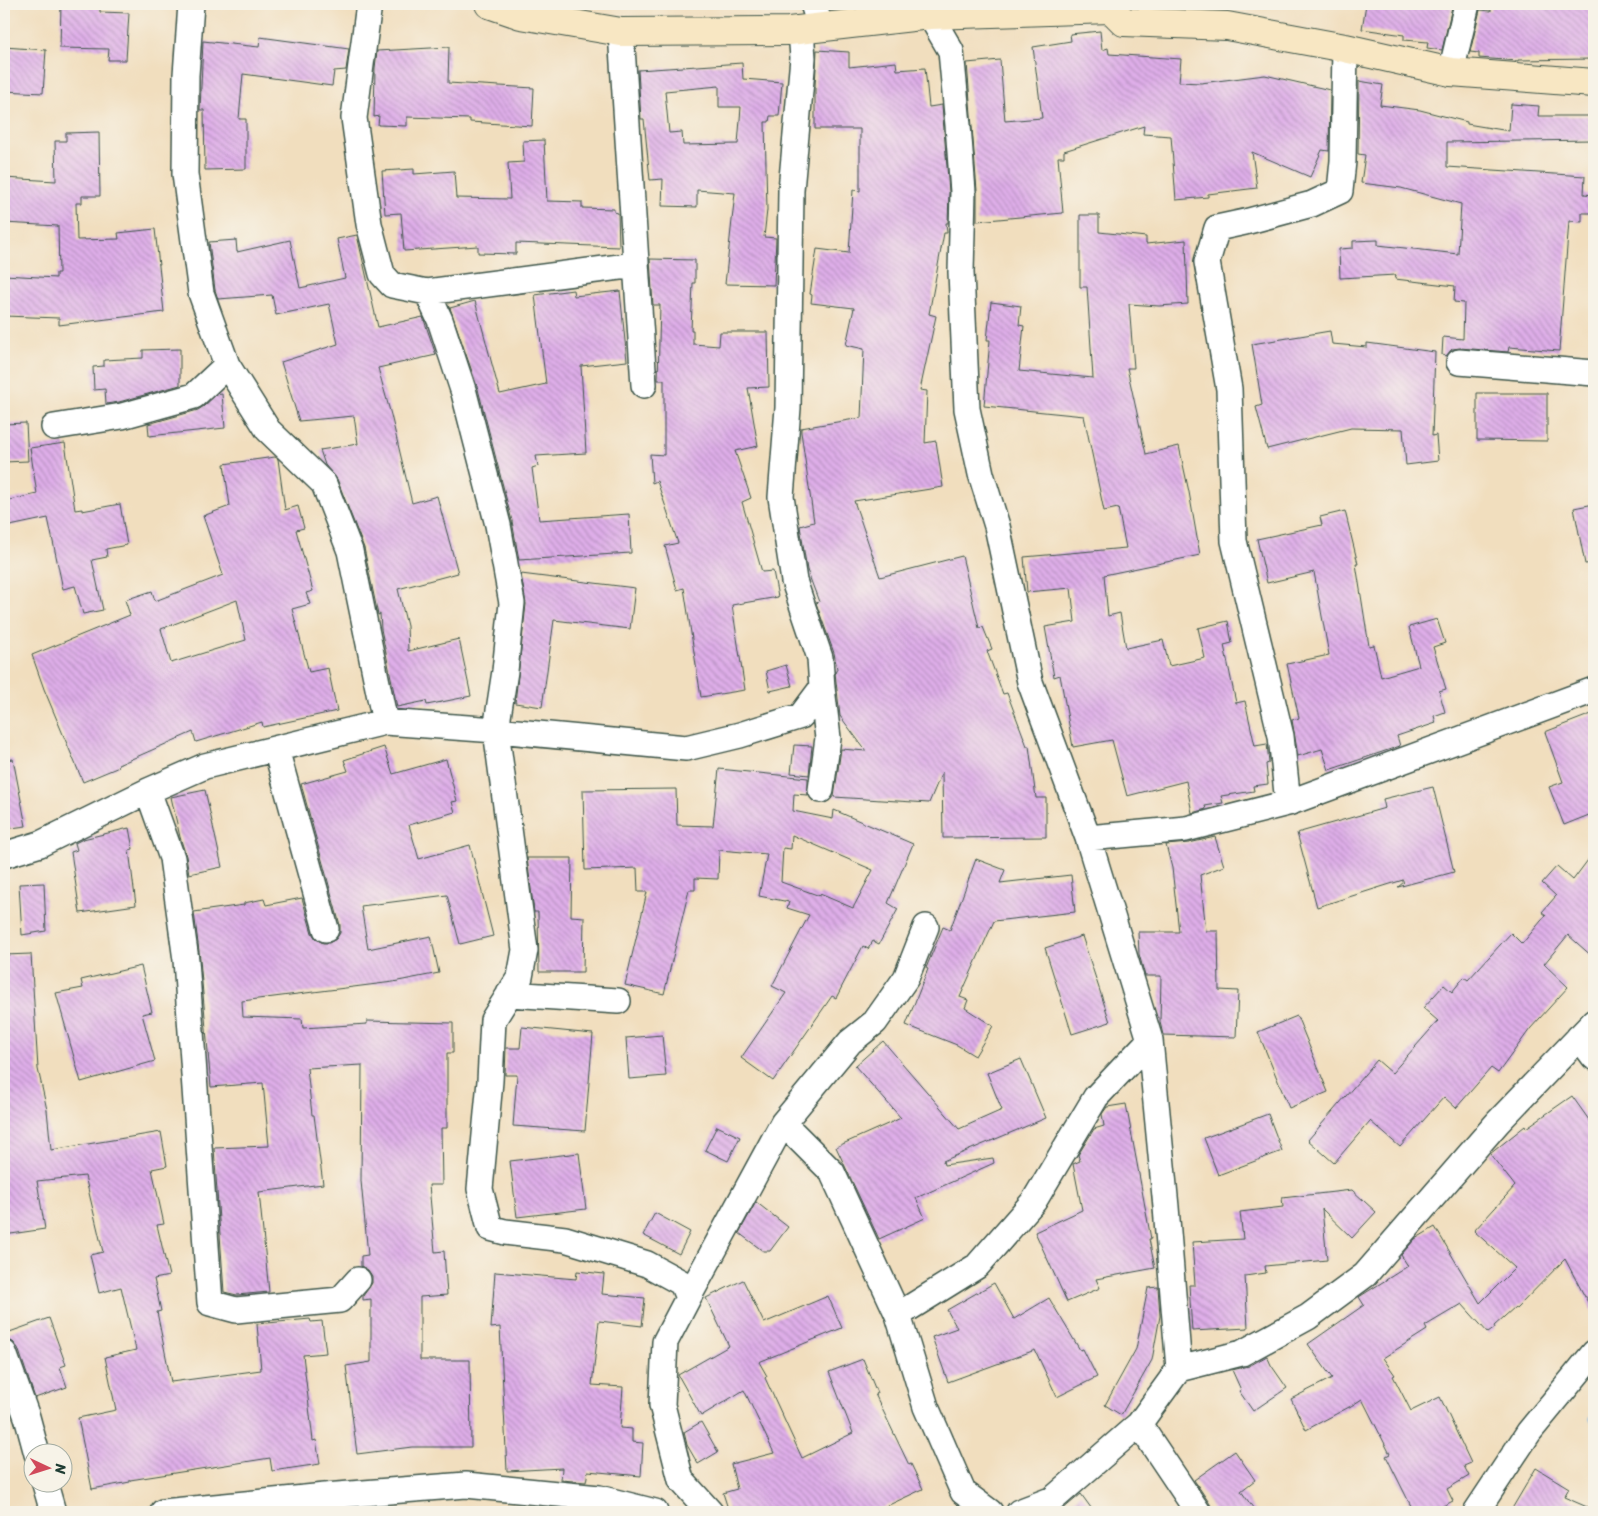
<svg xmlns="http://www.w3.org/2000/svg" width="1598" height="1516" font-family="Sriracha,sans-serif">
<defs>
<pattern id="building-back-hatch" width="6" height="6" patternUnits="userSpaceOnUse" patternTransform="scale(1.25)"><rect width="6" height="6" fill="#dfaee9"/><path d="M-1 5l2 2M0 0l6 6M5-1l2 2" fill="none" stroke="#b48fbe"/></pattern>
</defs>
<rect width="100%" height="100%" fill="#f7f3e8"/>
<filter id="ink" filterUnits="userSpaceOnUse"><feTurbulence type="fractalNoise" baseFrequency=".02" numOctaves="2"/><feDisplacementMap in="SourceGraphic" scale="10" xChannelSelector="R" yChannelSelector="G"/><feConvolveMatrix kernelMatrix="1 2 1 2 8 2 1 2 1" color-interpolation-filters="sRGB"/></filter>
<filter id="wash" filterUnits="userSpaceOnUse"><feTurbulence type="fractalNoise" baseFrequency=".0096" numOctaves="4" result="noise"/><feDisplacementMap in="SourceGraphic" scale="20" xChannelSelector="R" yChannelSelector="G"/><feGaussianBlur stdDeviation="1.12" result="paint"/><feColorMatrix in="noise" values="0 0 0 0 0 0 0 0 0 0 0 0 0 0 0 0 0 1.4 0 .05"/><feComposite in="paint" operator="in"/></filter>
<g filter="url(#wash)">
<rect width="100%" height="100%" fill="#f1debe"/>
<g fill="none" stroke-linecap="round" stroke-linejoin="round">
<path stroke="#6fb4e5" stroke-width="7" d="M1592 1419 1594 1418"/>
</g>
<g id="blocks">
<path fill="url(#building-back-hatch)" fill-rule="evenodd" d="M61 4H100V12L129 13 126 60H108L109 49 60 48Z
M1366 4H1387L1431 8 1432 5 1452 7 1442 50 1427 48 1428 42 1404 40V35L1362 29Z
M1491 4H1594V59L1518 60V61L1479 58V53L1470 52 1480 10 1491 11Z
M1100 31 1102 50 1108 48 1109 54 1181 59 1179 82 1201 83 1265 75 1330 90 1329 151 1322 150 1310 177 1252 152 1257 188 1208 194V197L1176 200 1171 136 1143 134 1144 126 1064 151V157H1058L1063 213 977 221V191L967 63 1000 60 1005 121 1042 118 1033 47 1071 41 1070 34Z
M260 37 349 49 346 70 334 71 332 86 243 74 239 119H246V169L205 170 204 110H200L203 41 259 47Z
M4 47 46 50 43 93 4 91Z
M449 47 448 83 534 88 532 126 470 122V119L407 117V126L378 125 379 116 374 117 375 68 377 51Z
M817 50 849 52V67L896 62 897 70 925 68 929 107 942 105 949 192 948 223H946L947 233H944L929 314 936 316 920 390 927 391 925 443 936 441 943 487 854 501 880 577 962 556 979 628 983 627 992 649 987 651 1003 694 1007 693 1027 746H1029L1036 798H1046V837L943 838 942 772 929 803 834 797 841 749 866 751 840 716 835 673 837 669 834 653 816 603 819 602 807 570 800 526 814 522 801 432V428L861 418 864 349 846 345 854 308 811 303 812 295 810 294 817 249 849 253 853 190 860 191V129H815V86Z
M742 63 743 79 782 82 779 116H770L769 122H765L767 210 764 237 776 238 774 285 725 284 735 193 697 190V207L662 206 663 179 650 180 644 119H641L638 70ZM719 86V107H741L738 144 683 145 682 132 669 133 665 91Z
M1359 81 1383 85 1380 105 1420 110 1467 122V124L1509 131 1511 104 1539 106 1538 116H1594V140L1447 142V167L1585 176 1584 194 1594 195V213H1582V222L1569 221 1559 351 1509 347 1508 352 1460 348 1452 349 1446 356 1442 355 1443 337 1463 339 1464 303 1454 302 1455 286 1395 279 1396 275 1340 278 1339 249 1353 248V241L1378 240V245L1458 254 1461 204 1401 188 1361 183 1365 155 1358 154Z
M99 132 100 196H82V203H76L77 240 119 239 118 233 155 229 164 312 59 325V318L4 316V275L56 278V273H59L58 226 4 223V178L56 181 55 141H66V133Z
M544 140 547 201 582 202V208L614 209V212L618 213 619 247 516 243V254L478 253V246L404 251 401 213 385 214 382 171 414 169V174L454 171 456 198 510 199 508 163 524 162 523 141Z
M1080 215H1099V232L1146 237V244L1186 240 1188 304 1159 306 1129 304 1134 368H1127L1146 454 1179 446 1189 492 1200 555 1104 575 1108 616 1120 613 1126 648 1163 640 1169 666 1205 658 1198 628 1228 621 1232 643 1224 645 1236 703 1245 701 1255 746 1267 744 1269 763 1266 764 1268 784 1253 786 1254 791 1221 796 1223 803 1205 806 1206 809 1192 813 1186 781 1127 796 1112 740 1073 747 1060 675 1054 677 1045 627 1075 622 1071 588 1027 592 1024 557 1126 548 1118 508 1104 511 1084 416 984 406 990 340H987L991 302 1021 306 1019 325 1024 326 1019 371 1093 378 1087 287H1080Z
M357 235 378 327 423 317 436 355 378 368 391 415 412 503 437 496 458 573 398 589 407 626 408 651 459 639 471 696 427 705 426 701 397 707 381 629 380 614 378 615 364 548 337 479 325 465 320 450 358 444 354 416 299 421 281 362 338 344 329 304 276 315 272 295 218 299 215 290 209 242 236 240 237 252 290 240 300 288 345 278 337 239Z
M650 259 695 260V283H693L691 330H693V344L719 346 720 332H768L769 387 748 388 758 446 735 451 751 498 742 502 762 572 773 571 778 597 732 605 745 690 701 697 684 588 677 590 665 546 678 543 657 481 652 483 650 454 664 455V380H658L660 305H653Z
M573 290 574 296 620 291 627 361 581 366 586 453 536 456 538 466 532 468 539 520 629 514 631 553 519 560 512 521 478 389 450 308 475 301 500 394 546 384 535 295Z
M1330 331 1332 344 1367 347V343L1435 352 1432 436 1436 435 1438 461 1406 465 1403 429 1351 428 1267 449 1256 407 1262 405 1252 344Z
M180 349V385L119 402 106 404 105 389 94 390 93 367 104 366V360L143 358V350Z
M1477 393H1547V441L1477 440Z
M222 394 225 428 149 436 148 424 198 410 204 406 216 395Z
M26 423 28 461 4 462V424Z
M65 443 75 510 82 509V511L120 504 127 545 106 549 107 557 92 560 103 610 83 614 75 586 63 589 48 518 10 526 5 501 37 494 30 448Z
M275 457 278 459 285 510 298 506 304 528 296 530 313 591 306 593 310 604 292 609 309 672 328 668 337 711 263 727 262 722 196 742 193 732 118 765 119 767 83 782 44 689 32 655 130 615 125 600 152 591 155 601 223 575 203 516 230 506 224 464ZM237 600 246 640 171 663 161 629Z
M1594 504V563L1585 564 1574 508Z
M1345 511 1358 564H1356L1369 646 1374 645 1381 677 1419 666 1409 627 1437 619 1445 643 1433 647 1446 689 1439 691 1445 712 1434 716 1436 723 1397 736 1400 746 1329 770 1322 749 1298 756 1292 720 1299 718 1287 664 1329 655 1314 572 1267 583 1257 539 1322 525 1320 517Z
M521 574 635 588 630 629 554 620 542 707 515 703 526 604Z
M786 665 792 686 770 691 766 671Z
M1594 713V813L1564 825 1549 787 1563 782 1545 732Z
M794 745 812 746 809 775 791 773Z
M384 747 393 774 446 759 457 801 452 802 455 812 409 825 419 859 470 845 493 936 460 944 447 895 361 906 368 949 431 936 439 973 393 982 242 1001 243 1017 302 1019 303 1028 367 1024V1021L453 1023V1053H447V1128H441L442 1185H429L435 1252 444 1251 447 1295 420 1297V1360H470L471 1447H412L357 1454 346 1366 371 1362V1299L363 1300V1296L372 1283V1276L368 1270 361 1266V1256L368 1255 361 1181 362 1065 307 1068 312 1115H314L323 1184 259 1192 269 1292 237 1295 224 1292 214 1148 269 1146 263 1083 211 1087 200 959 194 912 244 905V903L264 899 266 905 302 898 312 933 316 939 323 943H329L336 939 340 933V925L301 784 348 771 344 760Z
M13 759 26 826 4 829V760Z
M719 769 808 778V795L794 794 793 811 833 819 834 810 913 844 888 903 898 909 879 944 873 941 868 949 863 946 836 998 832 996 773 1081 741 1058 786 993 772 986 809 915 787 908 789 902 759 896 767 854 719 850 718 879 695 878V890H689L664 994 625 985 647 892H638L637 868 585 870 583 790 676 789 677 825 713 826ZM792 835 873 870 853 908 820 894V896L781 882 783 848 791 849Z
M1433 787 1454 872 1398 887 1404 882H1403V880L1317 907 1297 833 1385 808 1383 799Z
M205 790 222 867 189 874 186 856 180 837 171 797Z
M129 828 133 849 129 850 136 905 80 913 71 852 77 850 75 843 83 839Z
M1215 837 1224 866 1200 875 1206 931H1218L1219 990 1238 991 1236 1037 1163 1035 1160 1022 1161 976H1145L1139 954 1138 932H1179L1172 868 1166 845 1189 843Z
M1594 852V958L1568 935 1544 964 1568 987 1530 1029 1498 1073 1491 1068 1456 1108 1444 1097 1400 1147 1370 1121 1334 1163 1308 1140 1377 1060 1392 1073 1438 1021 1423 1008 1444 985 1452 992 1464 977 1468 980 1511 933 1522 944 1546 915 1542 912 1556 896 1542 883 1557 866 1573 880Z
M527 858H572L571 916 584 917 583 972H539L538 912H534Z
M976 859 1005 870 1000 883 1071 875 1075 912 994 921 960 997 968 1000 965 1008 993 1026 975 1056 957 1045 906 1025 928 969 926 968 943 927 950 930Z
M44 883 46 931 22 935 19 884Z
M1082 936 1110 1022 1072 1034 1045 948Z
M31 954 38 1069 47 1110 51 1150 161 1132 167 1166 152 1169 164 1224 157 1225 169 1276 154 1279 161 1311 157 1312 171 1382 261 1370 257 1324 310 1319 311 1322 322 1321 326 1353 303 1355 313 1441 316 1440 320 1464 272 1471 270 1458 130 1480V1482L92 1489 78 1418 116 1410 105 1357 136 1350 121 1287 99 1293 90 1255 103 1252 85 1176 37 1181 45 1229 4 1235V955Z
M141 966 152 1012 142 1014 155 1061 81 1082 56 993 83 988 81 980Z
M1297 1016 1328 1092 1289 1108 1258 1032Z
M522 1027 593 1034 585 1131 513 1126 517 1075H505L506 1048H520Z
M662 1035 666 1076 629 1079 626 1038Z
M883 1041 959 1129 1002 1110 987 1073 1021 1059 1046 1118 943 1161 944 1165 993 1158 994 1163 916 1198 925 1218 879 1239 836 1147 901 1118 855 1066Z
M1572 1096 1594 1127V1314L1565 1259 1516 1309 1515 1307 1494 1326 1495 1328 1488 1333 1462 1304 1425 1326 1427 1330 1383 1358 1395 1375 1393 1376 1411 1411 1440 1397 1471 1463 1464 1466 1469 1476 1447 1489 1453 1501 1431 1512H1414L1386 1456 1390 1454 1362 1399 1351 1406 1306 1430 1291 1399 1332 1378 1308 1344 1364 1305 1359 1297 1408 1266 1401 1255 1415 1239 1435 1227 1480 1303 1515 1268 1474 1231 1515 1186 1490 1154 1525 1126 1526 1128Z
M1126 1104 1151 1239H1149L1155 1268 1096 1279 1100 1288 1067 1302 1035 1232 1082 1210 1073 1164 1080 1161 1078 1155 1094 1129 1104 1126 1102 1114 1107 1107Z
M1268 1114 1282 1151 1218 1175 1204 1138Z
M717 1126 740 1137 728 1161 705 1150Z
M579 1153 586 1209 517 1217 510 1161Z
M1352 1190 1376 1212 1352 1238 1322 1209 1327 1260 1265 1266 1266 1273 1245 1276 1248 1328 1192 1331 1189 1285H1195L1192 1242 1243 1239 1240 1212 1283 1207 1282 1198Z
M756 1202 788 1227 770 1251H763L739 1233Z
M655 1213 690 1232 679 1254 643 1235Z
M577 1271 604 1274 602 1294 645 1298 642 1326 599 1321 592 1385 623 1387 620 1428 632 1429V1442L643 1443 641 1476 588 1471 586 1482 561 1480 562 1468 507 1471 500 1327 491 1328 495 1272 576 1279Z
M743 1280 764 1323 828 1296 842 1328 759 1362 767 1376 765 1378 802 1458 853 1433 829 1372 863 1359 877 1393 875 1394 909 1465 911 1464 923 1489 874 1512H729L723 1493 737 1489 731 1464 774 1453 744 1390 701 1416 678 1375 729 1346 706 1298Z
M994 1283 1014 1319 1049 1298 1080 1350 1083 1349 1097 1377 1057 1397 1035 1350 948 1382 932 1337 957 1328 947 1310Z
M1158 1287 1160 1316 1152 1360 1121 1415 1105 1405 1136 1349 1148 1288Z
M49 1318 66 1365 60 1367 67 1387 35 1398 18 1348 13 1342 4 1339V1334Z
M1267 1356 1271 1365 1287 1388 1253 1411 1239 1391 1241 1390 1232 1370 1249 1366Z
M701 1422 718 1452 698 1464 687 1445 684 1432Z
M1235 1451 1255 1480 1241 1491 1256 1512H1213L1210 1504 1194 1480Z
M1536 1468 1569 1488 1564 1497 1594 1510V1512H1510Z
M1081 1494 1094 1512H1058L1062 1510Z"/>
</g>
</g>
<g filter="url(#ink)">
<use href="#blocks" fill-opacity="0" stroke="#3e5549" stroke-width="1"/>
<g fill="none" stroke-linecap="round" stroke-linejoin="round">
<g stroke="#3e5549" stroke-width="28">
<path id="street" d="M191 4 186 75 185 174 201 293 227 365 268 430 324 484 350 551 385 722
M369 4 354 118 369 224 382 274 392 285 427 292 440 320 464 393 498 525 512 603 505 671 496 730 525 950 520 977 493 1020 490 1081 480 1189 490 1228 505 1232 565 1239 647 1264 682 1283 688 1298 665 1342 662 1405 681 1480 710 1512
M813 4 821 28
M928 4 930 15 951 51 958 125 963 192 961 272 967 409 981 474 997 526 1030 682 1088 838 1150 1040 1166 1207 1179 1369 1139 1424 1053 1499 1019 1512
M621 32 644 385
M1451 72 1467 4
M427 292 635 265
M1459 362 1594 373
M54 427 122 416 194 396 227 365
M276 749 326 929
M821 790 828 738 822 688
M148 791 172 858 186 960 210 1303 236 1310 340 1300 358 1280
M1288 803 1281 736 1234 541 1229 389 1207 262 1217 228 1245 222 1312 204 1340 191 1343 161 1345 48
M1088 838 1186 829 1288 803 1594 690
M4 855 40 844 148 791 205 766 385 722 496 730 686 748 740 735 801 716 822 688 820 658 794 581 781 497 788 408 791 190 803 58 801 30
M509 994 618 1001
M1579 1037 1594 1057
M783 1123 832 1172 898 1315 926 1407 963 1492 990 1512
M688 1298 783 1123 850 1042 875 1022 906 978 926 927
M898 1315 977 1266 1034 1201 1096 1097 1150 1040
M4 1353 27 1417 37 1454
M1179 1369 1242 1353 1308 1317 1365 1275 1498 1122 1594 1022
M1139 1424 1198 1512
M45 1484 53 1512
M163 1512 325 1496 466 1485 599 1498 655 1512
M1476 1512 1529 1432 1594 1353"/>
</g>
<g stroke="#3e5549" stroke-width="30">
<path id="secondary" d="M489 4 521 15 621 32 789 31 930 15 1111 9 1124 22 1227 26 1345 48 1451 72 1594 83"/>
</g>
<use href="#street" stroke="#fff" stroke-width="25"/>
<use href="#secondary" stroke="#f8e7c3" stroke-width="28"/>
</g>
</g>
<rect width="1598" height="1516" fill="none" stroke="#f7f3e8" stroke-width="20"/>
<g transform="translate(48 1468) rotate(94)"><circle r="24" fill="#f7f3e8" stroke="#a1aaa0"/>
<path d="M0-4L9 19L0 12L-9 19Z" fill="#d1495b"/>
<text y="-8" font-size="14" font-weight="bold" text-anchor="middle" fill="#1f3d34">N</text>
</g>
</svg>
